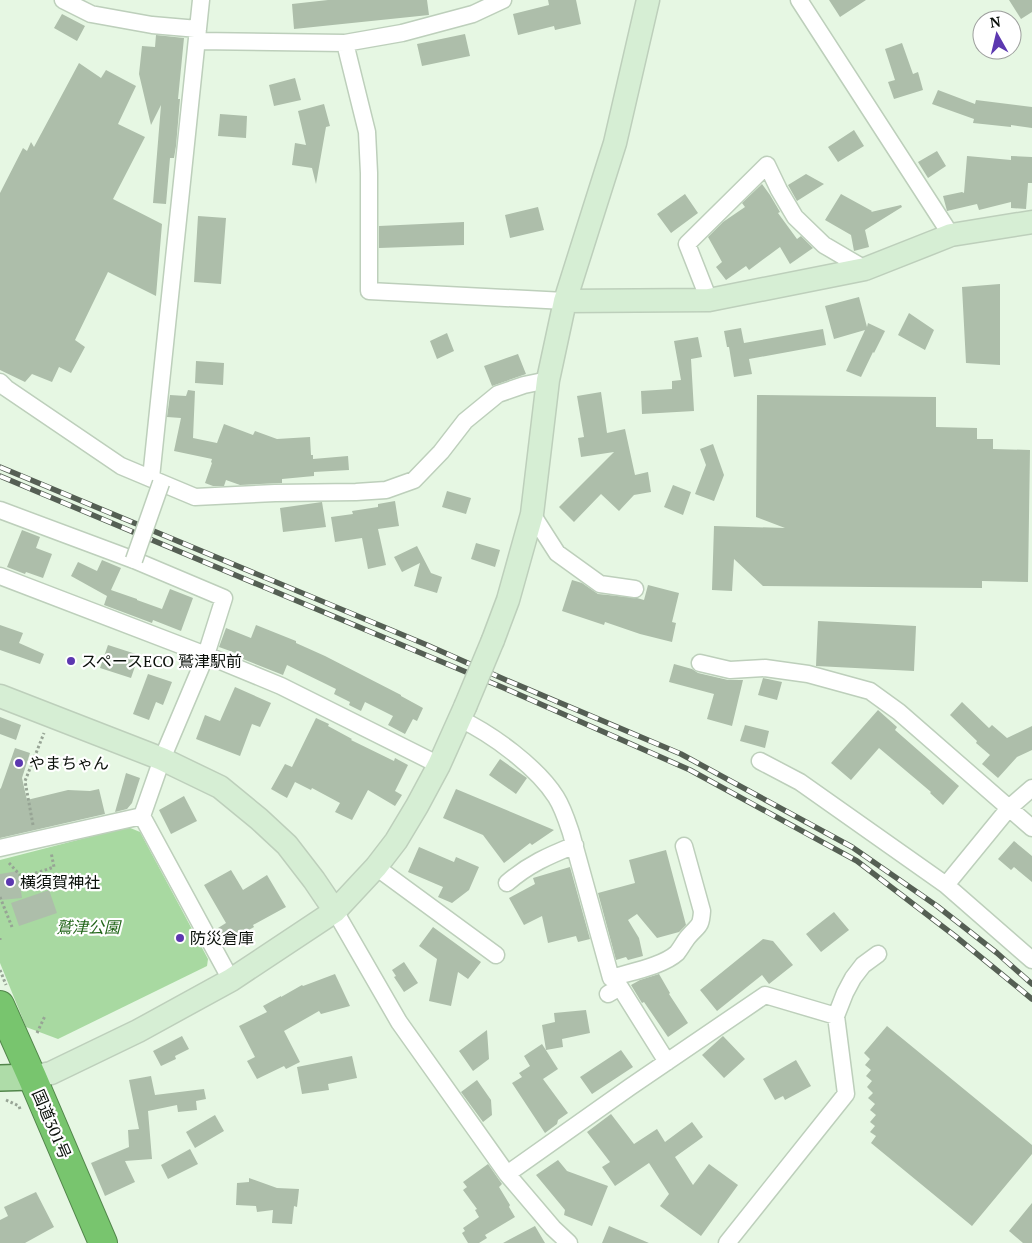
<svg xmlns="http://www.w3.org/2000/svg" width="1032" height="1243" font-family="'PT Serif','Noto Sans JP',serif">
<rect width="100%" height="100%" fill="#e6f7e3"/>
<path fill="#a8d9a1" d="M128 827 140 832 208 959 207 966 58 1039 26 1027 0 963V860Z"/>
<path fill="#adbeaa" d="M328 0H427L429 15 294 29 292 4Z
M548 0H576L581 24 555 30 554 26 518 35 513 14 549 5Z
M829 0H866L840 17Z
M1009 0H1032V12L1021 19Z
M62 14 85 26 77 41 54 28Z
M465 34 470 56 422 66 417 44Z
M156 35 184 38 178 99H180L176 146 174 158H170L166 204 153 203 161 105 151 125 139 74 142 46 155 47Z
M902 43 913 74 918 72 923 90 894 99 888 82 895 80 885 49Z
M79 63 101 78 106 70 136 86 118 124 145 137 113 199 162 224 156 296 108 272 75 340 85 347 71 373 59 367 52 382 32 374 25 382 0 370V193L23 148 27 151 31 142 34 147Z
M295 78 301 100 274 106 269 85Z
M938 90 975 104 976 100 1032 107V128L1011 125V127L973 123 974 119 932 104Z
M324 104 330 126 326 127 316 184 312 168 292 165 295 143 306 145 298 111Z
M220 114 247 116 246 138 218 136Z
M854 130 864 146 838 162 828 147Z
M937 151 946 166 928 178 918 162Z
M967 156 1011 160V156L1032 157V183H1028L1026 209 1011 208V202L979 210 977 204 947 211 943 196 962 192 964 193Z
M806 174 824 184 797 201 788 185Z
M762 184 770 195 780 212 778 213 797 239 801 236 813 248 790 264 780 247 749 270 746 266 726 280 716 267 722 262 708 237 723 222 745 207 742 203Z
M685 194 698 213 671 233 657 214Z
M841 194 872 211 871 212 901 205 902 207 865 230 869 247 854 251 851 235 825 220Z
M538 207 544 230 510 238 505 215Z
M198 216 226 218 221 284 194 282Z
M464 222V245L379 248V226Z
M1000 284V365L966 363 962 287Z
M859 297 867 327 868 323 885 331 874 353 873 352 861 377 846 371 865 330 834 339 825 306Z
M909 313 934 330 925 350 898 335Z
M741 328 744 343 823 329 826 345 749 359 752 374 734 377 729 347H727L724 331Z
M447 333 454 351 437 359 430 341Z
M698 337 702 357 691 359 694 411 642 414 641 391 672 389V381L681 380 674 341Z
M518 354 526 374 492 386 484 366Z
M196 361 224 363 223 385 195 383Z
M188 390 195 391 193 438 217 443 224 424 253 435 255 431 277 439 310 437 311 455H313V459L348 456 349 470 314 472V476L282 479V483L240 485 226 480 224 486H213L205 483 212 463 211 462 212 459 174 451 181 418 167 417 170 395 186 396Z
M601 392 607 433 625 429 635 475 648 472 651 492 634 495 619 511 601 494 574 522 559 507 614 452 581 457 578 438 584 437 577 396Z
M757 395 936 397V427L977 428V439H993V449L1030 450 1028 582 982 581V588L763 586 734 559 732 591 712 590 714 526 785 528 756 517Z
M713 444 724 475 714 501 695 494 706 465 700 449Z
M673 485 691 492 683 515 664 507Z
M447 491 471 498 466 514 442 507Z
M395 501 399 526 378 529 386 565 368 569 362 538 335 542 331 517 353 514 352 511 378 507V504Z
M322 502 326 527 283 532 280 508Z
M22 530 40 537 36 548 52 554 43 578 26 572 25 574 7 567Z
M476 543 500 550 495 567 471 559Z
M417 546 431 573 442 577 437 593 414 586 420 563 402 572 394 557Z
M102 560 121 568 111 590 137 599V600L162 609 170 589 193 598 181 631 153 620 152 623 104 605 107 596 71 576 78 562 97 571Z
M572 580 582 583 598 594 637 598 644 600 648 585 679 593 672 622 676 623 672 642 640 634 605 622 604 625 562 611Z
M818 621 916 626 914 671 816 666Z
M0 625 23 633 19 643 44 654 40 664 0 650Z
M256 625 296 641V643L325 656 401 695V696L423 708 417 721 413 719 405 734 388 725 393 716 365 702 361 711 349 705 350 702 334 694 336 689 287 665 283 675 243 659 244 656 219 647 226 628 251 638Z
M108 645 139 655 131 678 100 668Z
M674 664 692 669 698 673 728 680H743L732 726 707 719 714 694 669 682Z
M148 674 172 682 163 705 156 702 149 720 133 714Z
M763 678 782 682 777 700 758 695Z
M235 687 271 703 260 727 252 724 240 756 196 739 205 715 220 721Z
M962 702 989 728 992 725 1007 738 1032 726V750L1017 757 998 778 982 764 990 755 976 743 977 741 950 715Z
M878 710 897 727 895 730 959 786 943 805 930 793 931 792 879 748 851 780 831 763Z
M0 717 21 725 16 740 0 734Z
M316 718 329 724 328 726 352 739 351 740 394 761 395 758 408 765 395 791 402 795 395 806 368 790 352 820 335 812 340 803 312 788 311 790 295 782 287 798 271 789 285 764 292 767Z
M745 725 769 731 765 748 740 741Z
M15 748 30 753 22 778 27 800 68 790 90 791 99 789 105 814 0 838V789L1 788Z
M500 759 527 778 516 794 489 775Z
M126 773 140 778 132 803 127 809 115 812Z
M456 789 554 830 532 845 530 843 504 863 483 835 443 818Z
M184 796 197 821 171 834 159 810Z
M1014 841 1032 856V882L1014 867 1011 870 998 859Z
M419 847 454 862 456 857 479 867 469 890 452 903 438 897 443 887 408 872Z
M666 850 686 925 679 932 657 938 637 914 628 920 639 938 643 956 628 960 626 957 616 960 598 893 635 883 629 860Z
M570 867 590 939 578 942 576 936 548 943 542 916 524 925 509 898 535 884 533 878Z
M231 870 243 890 267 875 286 907 253 925 254 927 226 943 218 928 226 923 204 885Z
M18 871 22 898 0 900V874Z
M49 890 57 913 19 926 11 903Z
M834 912 849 930 821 952 806 934Z
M433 927 481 962 468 979 458 972 451 1006 429 1001 437 959 419 946Z
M763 939 773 941 793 965 769 984 762 975 717 1011 700 990Z
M404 962 418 983 404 992 394 977 396 976 392 970Z
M335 974 350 1006 321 1014 319 1011 284 1031 300 1062 286 1069 284 1066 257 1079 247 1061 255 1057 239 1026 267 1012 263 1006 281 996V997L302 985 303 986Z
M659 974 670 993 669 994 688 1023 668 1037 644 1002 642 1003 631 985 640 980Z
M586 1010 590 1033 562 1039 563 1047 546 1050 542 1025 555 1022 554 1013Z
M887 1026 1032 1145V1154L972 1226 871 1143 876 1136 870 1132 875 1126 870 1122 876 1115 870 1110 875 1104 868 1098 873 1093 867 1087 872 1081 866 1076 871 1070 865 1065 870 1059 864 1053Z
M487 1030 489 1059 473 1071 459 1051Z
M182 1036 189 1049 175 1056 176 1059 161 1066 153 1051Z
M723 1036 745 1059 724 1078 702 1055Z
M542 1044 558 1069 543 1079 568 1113 558 1120 557 1124 545 1133 512 1083 522 1077 519 1073 530 1066 524 1056Z
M621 1050 633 1067 592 1094 580 1077Z
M352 1056 357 1078 328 1084 329 1090 302 1094 297 1067Z
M796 1060 811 1086 785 1100 783 1096 775 1100 763 1079Z
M151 1076 155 1095 204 1089 206 1099 196 1101 197 1110 178 1112 177 1105 148 1111 152 1159 125 1161 135 1182 105 1196 91 1163 129 1147 128 1130 139 1129 129 1080Z
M477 1080 491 1100 492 1115 483 1122 461 1092Z
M611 1114 634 1144 657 1129 665 1142 692 1122 703 1137 675 1157 693 1185 709 1164 738 1185 701 1236 660 1206 669 1194 649 1163 615 1186 602 1167 610 1162 587 1132Z
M215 1115 224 1131 195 1148 186 1132Z
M190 1149 198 1164 168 1179 161 1165Z
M558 1160 567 1171 608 1186 592 1226 564 1215 565 1210 536 1175Z
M488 1164 502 1184 499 1187 510 1205 509 1207 515 1217 485 1235 487 1238 479 1243H468L462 1233 465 1231 463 1228 479 1217 475 1210 477 1209 463 1190 467 1187 463 1182Z
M249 1178 277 1188 299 1189 297 1207 294 1206 292 1224 272 1223 273 1210 257 1212 256 1206 236 1205 237 1183 249 1182Z
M36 1192 54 1227 25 1243H0V1220L8 1216 4 1207Z
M1032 1203V1243H1023L1009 1231Z
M535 1226 545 1243H503Z
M609 1226 649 1243H602Z"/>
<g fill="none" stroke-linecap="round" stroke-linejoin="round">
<g stroke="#bdcfbb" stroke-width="19">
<path id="street" d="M63 0 91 14 152 25 198 29
M799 0 951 235
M197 41 345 43 402 33 473 14 503 0
M345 43 367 132 369 173V291L565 301
M709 300 687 244 767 165 779 190 795 217 824 245 865 269
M0 382 6 388 121 466 195 497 275 493 356 492 386 490 414 480 441 452 465 421 498 394 524 385 548 380
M151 478 201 0
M0 510 134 560 224 598 206 655 162 759 142 816 231 980
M532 514 557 553 600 584 635 589
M0 576 206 655 281 686 439 765
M700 663 730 670 765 668 808 674 870 691 899 712 1032 828
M460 719C492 734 537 767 556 797 563 808 567 821 571 833L611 978C630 972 663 966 677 953 681 948 684 942 688 937 698 925 701 928 702 911L684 846
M760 761 800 782 946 885
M1032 788 1009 808 946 885 1032 960
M0 848 142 816
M376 867 496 955
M507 883C529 864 548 856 575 845
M335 911 399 1022 507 1174 553 1228 569 1243
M608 994 620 987 667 1062
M507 1174 630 1087 765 995 836 1016
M727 1243 846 1094 836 1016 845 993 853 978 863 965 878 954"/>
</g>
<g stroke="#bdcfbb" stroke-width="25">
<path id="secondary" d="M565 301 709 300 865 269 951 235 1032 222
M493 640 508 600 532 514 548 380 565 301 615 143 648 0
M0 696 162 759 220 787 259 819 287 845 314 880 335 911
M32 1077 51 1073 138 1031 231 980 335 911 376 867 396 841 417 806 439 765 465 707"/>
</g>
<g stroke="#52864b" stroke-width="28">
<path id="primary" d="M0 1078 32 1077"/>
</g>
<g stroke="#52864b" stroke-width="30">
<path id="highway" d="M0 1005 32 1077 103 1243"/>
</g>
<path stroke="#97a495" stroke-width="3" stroke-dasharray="2.5 2.5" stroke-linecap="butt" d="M33 825 25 781 44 733
M9 863 20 875
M21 878 54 867 51 852
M0 897 12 927
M0 940V938
M0 970 6 985
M37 1033 45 1016
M6 1100 19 1106 20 1109"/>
<use href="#street" stroke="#fff" stroke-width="16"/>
<use href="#secondary" stroke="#d6eed4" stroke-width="22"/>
<use href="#primary" stroke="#aedca8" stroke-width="25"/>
<use href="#highway" stroke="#78c56e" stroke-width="28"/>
<g stroke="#555f54" stroke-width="5.5">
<path id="rail" d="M0 467 427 645 506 680 681 754 852 847 937 906 997 953 1032 984
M0 476 504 688 690 770 857 861 955 936 1032 999"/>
</g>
<use href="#rail" stroke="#fff" stroke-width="4" stroke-dasharray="11" stroke-linecap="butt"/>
<g stroke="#bdcfbb" stroke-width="19" stroke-linecap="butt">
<path id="street-bridge" d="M134 560 161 483"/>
</g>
<g stroke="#bdcfbb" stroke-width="25" stroke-linecap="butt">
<path id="secondary-bridge" d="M465 707 493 640"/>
</g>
<use href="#street-bridge" stroke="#fff" stroke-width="16"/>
<use href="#secondary-bridge" stroke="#d6eed4" stroke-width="22"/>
</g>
<g fill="#5c38b0" stroke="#fff" stroke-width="2">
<circle cx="71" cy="661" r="5"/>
<circle cx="19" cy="763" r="5"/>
<circle cx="10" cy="882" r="5"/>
<circle cx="180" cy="938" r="5"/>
</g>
<g text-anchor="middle" stroke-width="4.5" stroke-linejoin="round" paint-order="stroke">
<g font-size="16" fill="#0a100a" stroke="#fff" text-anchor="start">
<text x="81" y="667">スペースECO 鷲津駅前</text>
<text x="29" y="769">やまちゃん</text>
<text x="20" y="888">横須賀神社</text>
<text x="190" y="944">防災倉庫</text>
</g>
<g font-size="16" font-style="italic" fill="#226519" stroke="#fff">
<text x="88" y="933">鷲津公園</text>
</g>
<g font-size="16" fill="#0a100a" stroke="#fff">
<text transform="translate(52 1124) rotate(67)" y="6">国道301号</text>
</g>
</g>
<g transform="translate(997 35) rotate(352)"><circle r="24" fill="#ffffff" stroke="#9d9f9d"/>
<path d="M0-4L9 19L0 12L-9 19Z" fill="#5c38b0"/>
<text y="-8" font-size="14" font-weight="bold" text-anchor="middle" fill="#0a100a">N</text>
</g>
</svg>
